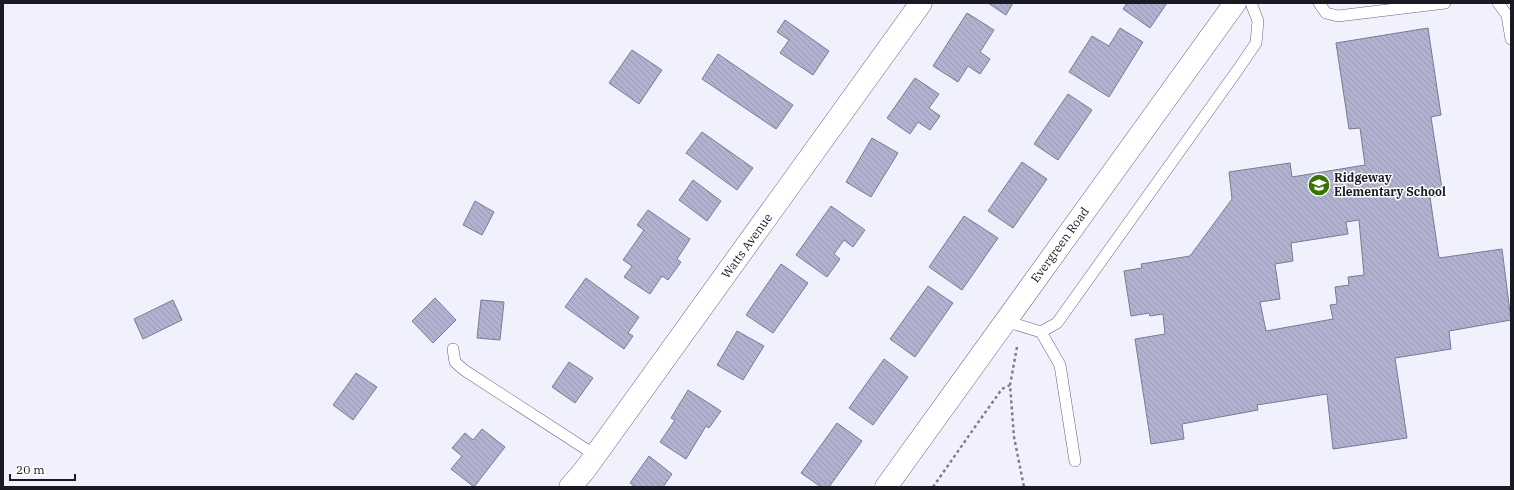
<svg xmlns="http://www.w3.org/2000/svg" width="1514" height="490" font-family="'IBM Plex Serif',serif">
<defs>
<pattern id="building-back-hatch" width="6" height="6" patternUnits="userSpaceOnUse"><rect width="6" height="6" fill="#b1b2cf"/><path d="M-1 5l2 2M0 0l6 6M5-1l2 2" fill="none" stroke="#9898b2"/></pattern>
</defs>
<rect width="100%" height="100%" fill="#f1f1fe"/>
<path fill="url(#building-back-hatch)" stroke="#7a7a96" fill-rule="evenodd" d="M988 3H1013L1006 15Z
M1127 3H1167L1150 28 1123 9Z
M967 13 994 30 980 52 990 59 980 74 968 66 958 82 933 66Z
M785 20 829 51 813 75 780 53 789 40 777 32Z
M1120 28 1143 42 1109 97 1069 72 1092 36 1109 46Z
M1428 28 1441 115 1431 117 1443 195 1430 197 1439 258 1502 249 1511 320 1449 331 1451 349 1395 358 1407 438 1333 449 1327 394 1257 405 1258 410 1182 424 1184 439 1151 444 1135 339 1165 334 1163 314 1150 316 1149 313 1131 316 1124 271 1142 268 1141 264 1190 256 1232 199 1229 172 1290 163 1292 177 1365 165 1360 128 1349 129 1336 43ZM1359 220 1364 275 1348 277 1349 285 1335 287 1337 304 1330 305 1333 319 1266 331 1260 302 1280 299 1275 264 1293 261 1291 243 1348 234 1346 222Z
M632 50 662 70 639 104 609 83Z
M718 54 793 105 776 129 702 79Z
M915 78 939 94 929 108 940 116 930 130 918 122 910 134 887 118Z
M1068 94 1092 110 1058 160 1034 144Z
M702 132 753 168 737 190 686 153Z
M872 138 898 153 871 197 846 182Z
M1022 162 1047 179 1013 228 988 211Z
M693 180 721 201 707 221 679 200Z
M475 201 494 212 482 235 463 225Z
M831 206 865 230 853 247 844 240 834 254 840 259 827 277 796 255Z
M648 210 690 239 677 259 681 262 668 280 662 276 650 294 624 277 632 266 623 260 644 230 637 225Z
M964 216 998 238 962 290 929 267Z
M781 264 808 283 773 333 746 315Z
M586 278 639 317 628 333 633 336 624 349 565 307Z
M928 286 953 303 915 357 890 339Z
M435 298 456 320 433 343 412 321Z
M173 300 182 320 143 339 134 319Z
M481 300 504 302 500 340 477 338Z
M737 331 764 346 743 380 717 365Z
M884 359 908 377 873 425 849 408Z
M569 362 593 378 575 403 552 387Z
M356 373 377 387 353 420 333 405Z
M688 390 721 411 709 428 706 426 686 459 660 442 675 420 671 418Z
M837 423 862 441 829 487H821L801 473Z
M482 429 505 447 474 487 451 469 462 456 452 448 465 433 473 440Z
M649 456 672 474 663 487H635L630 483Z"/>
<g fill="none" stroke-linecap="round" stroke-linejoin="round">
<g stroke="#64647e" stroke-width="12">
<path id="service" d="M1319 3 1326 13 1338 16 1445 3
M1498 3 1507 15 1511 39
M1005 321 1041 332 1057 323 1239 68 1256 43 1258 21 1251 3
M1041 332 1060 365 1075 461
M453 349 455 362 464 370 595 455"/>
</g>
<g stroke="#64647e" stroke-width="23">
<path id="minor" d="M570 487 584 471 921 3
M886 487 1235 3"/>
</g>
<path stroke="#7e7e89" stroke-width="2.5" stroke-dasharray="3 3" stroke-linecap="butt" d="M1017 347 1010 385 1014 437 1024 487
M933 487 977 424 1002 389 1010 385"/>
<use href="#service" stroke="#fff" stroke-width="11"/>
<use href="#minor" stroke="#fff" stroke-width="22"/>
</g>
<defs>
<g id="school-disc" transform="scale(1.15)"><circle r="9.5" fill="#397303" stroke="#fff"/><path d="M0-5L7-2L0 1L-7-2ZM-4 1L0 2.5L4 1V4Q0 6-4 4Z" fill="#fff"/></g>
</defs>
<g fill-rule="evenodd">
<use href="#school-disc" x="1319" y="185"/>
</g>
<g text-anchor="middle" stroke-width="3" stroke-linejoin="round" paint-order="stroke">
<g font-size="12" font-weight="bold" fill="#1a1a25" stroke="#fff" text-anchor="start">
<text x="1334" y="182">Ridgeway<tspan x="1334" dy="14">Elementary School</tspan></text>
</g>
<g font-size="12" fill="#1a1a25" stroke="#fff">
<text transform="translate(1060 245) rotate(-54)" y="4">Evergreen Road</text>
<text transform="translate(747 246) rotate(-54)" y="4">Watts Avenue</text>
</g>
</g>
<rect width="1514" height="490" fill="none" stroke="#1a1a25" stroke-width="8"/>
<path d="M10 474v6h65v-6" fill="none" stroke="#1a1a25" stroke-width="2"/>
<text x="16" y="474" font-size="12" fill="#1a1a25" stroke="#ffffff" stroke-width="3" paint-order="stroke">20 m</text>
</svg>
